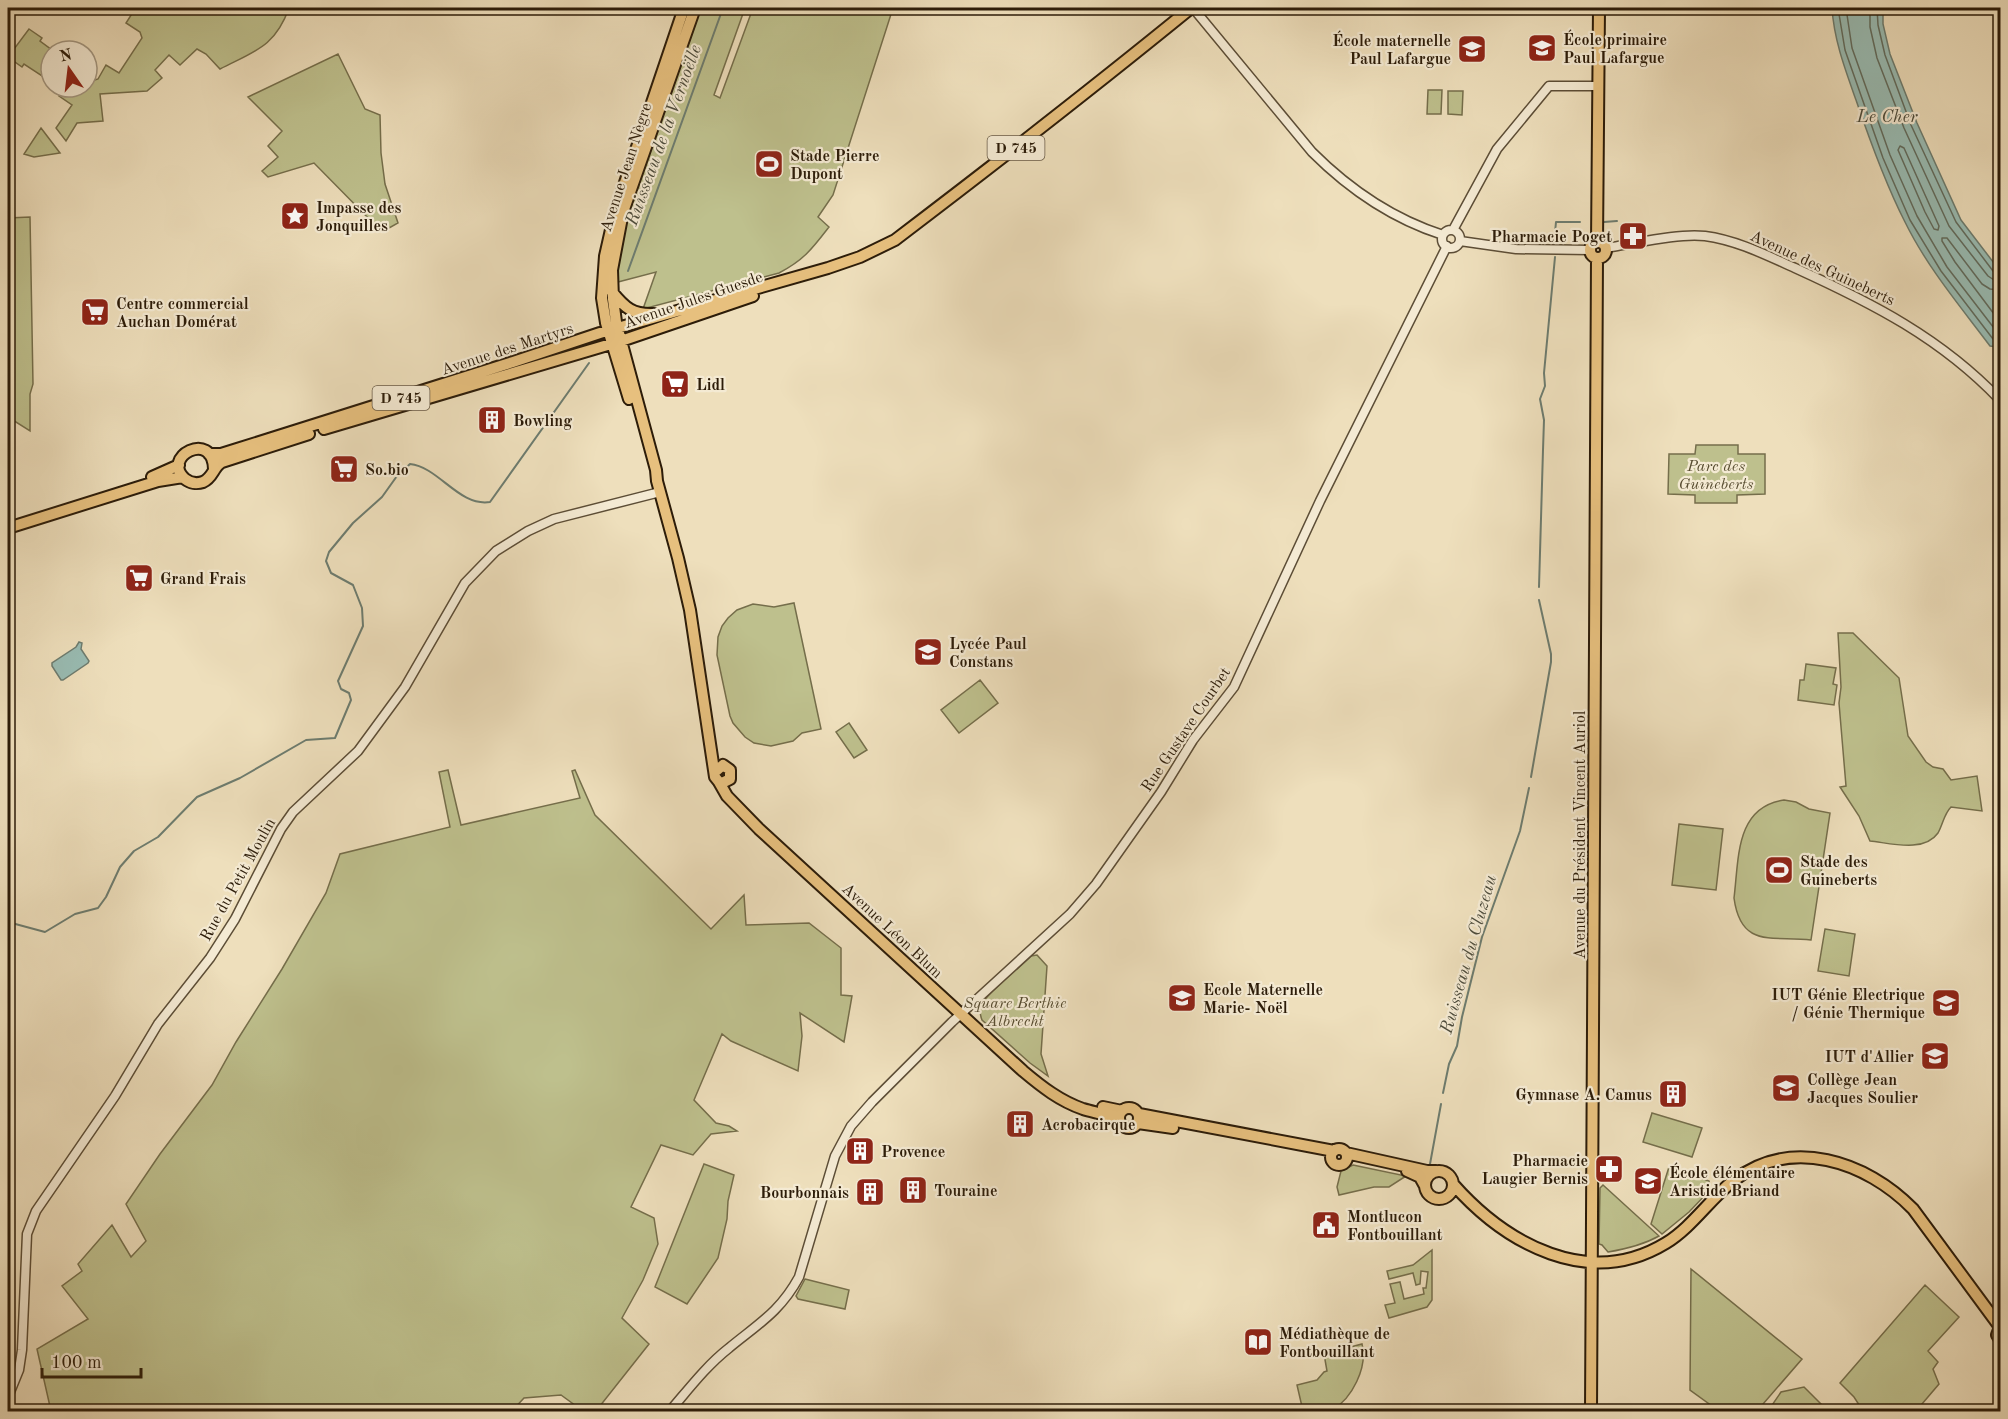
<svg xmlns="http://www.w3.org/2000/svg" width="2008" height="1419" font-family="'Old Standard TT',serif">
<rect width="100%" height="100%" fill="#eedfbc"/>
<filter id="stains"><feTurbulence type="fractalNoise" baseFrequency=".00333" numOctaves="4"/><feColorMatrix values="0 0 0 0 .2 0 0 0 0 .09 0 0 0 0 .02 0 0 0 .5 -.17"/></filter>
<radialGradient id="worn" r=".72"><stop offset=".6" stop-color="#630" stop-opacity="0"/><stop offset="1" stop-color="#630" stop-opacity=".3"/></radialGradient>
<path fill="#bec08d" stroke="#756e4b" stroke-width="1.5" d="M133 8H289C275 47 255 51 220 69L206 54 197 49 180 65 169 55 155 70 162 78 147 91 100 94 103 121 77 123 66 141 56 128 72 105 59 96 61 92 54 87H87V78L92 81 98 79 106 65 119 73 142 38 140 32 126 23 135 9Z
M701 8H745L714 95 720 98 753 8H893L833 195 818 217 829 227C812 249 804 260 779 273L643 309 656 272 618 282V263L625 223Z
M29 29 42 38 40 41 52 50 50 53 51 85 48 83 50 81 24 64 22 67 8 57Z
M338 54 365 109 380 115 381 153 385 184 398 223 382 232 314 163 268 177 262 171 278 157 268 146 282 131 248 97Z
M1428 90H1442L1441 114H1427Z
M1448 91H1463L1462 115 1448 114Z
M41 128 60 153 34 157 24 154Z
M30 217 33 384 30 394V431L8 417V218Z
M1696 445H1738V454H1765V494L1737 495V503H1695V495L1668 494 1669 454H1695Z
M794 603 821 729 802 733 793 741 771 746 754 743 745 737 733 723 730 716 717 655 718 637 722 626 728 618 737 610 753 604 774 607Z
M1838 633H1853L1899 678 1908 736 1926 762 1933 767 1943 769 1951 780 1977 776 1982 811 1951 807C1944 814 1943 824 1938 833 1924 853 1890 843 1870 841L1859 816 1840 787 1846 786 1839 703 1841 687Z
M1806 664 1836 668 1833 684 1837 685 1834 705 1798 700 1800 680H1804Z
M980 680 998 703 959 733 941 710Z
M849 723 867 750 854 758 836 732Z
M448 770 461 825 580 798 572 771 575 770 595 815 711 929 744 895 746 925 809 923 841 948V995L852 996 844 1042 800 1013 802 1036 798 1071 731 1041 722 1034 694 1100 716 1123 729 1126 737 1131 711 1134 693 1155 661 1145 631 1207 654 1218 658 1244 643 1280 622 1318 649 1344 596 1411H583L561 1395 524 1398 511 1412 51 1411 37 1349 88 1319 62 1286 82 1271 78 1264 112 1225 131 1257 146 1241 126 1204 160 1154 212 1085 236 1042 282 969 326 893 340 854 450 827 439 772Z
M1784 800 1796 802 1809 809 1830 813 1811 940C1774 935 1741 950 1734 898 1739 859 1735 807 1784 800Z
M1679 824 1723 829 1716 890 1672 885Z
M1825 929 1855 934 1849 976 1818 971Z
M1037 955 1047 966 1041 1054 1048 1076 1030 1063 982 1020C980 1015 979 1011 981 1005 988 992 1019 968 1031 956Z
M1652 1113 1702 1128 1692 1157 1643 1142Z
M704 1164 734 1175 728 1201 727 1219 718 1258 687 1304 655 1287Z
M1353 1165 1406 1176 1389 1187H1374L1339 1195 1337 1187 1341 1171Z
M1669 1167 1709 1181 1710 1190 1689 1212 1662 1234 1651 1224Z
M1603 1185 1659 1236C1643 1245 1626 1249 1608 1252L1602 1245 1599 1244 1600 1188Z
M1432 1250V1300L1427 1307 1389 1318 1385 1305 1395 1303 1390 1284 1400 1282 1404 1299 1424 1294 1423 1288H1426L1428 1272 1421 1271 1420 1284 1416 1285 1413 1273 1389 1279 1387 1271 1413 1265Z
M1691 1269 1802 1359 1757 1411H1719L1690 1390Z
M805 1279 849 1290 845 1309 798 1299 796 1296Z
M1925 1285 1959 1317 1928 1351 1938 1362 1933 1369 1939 1384 1916 1411H1896L1888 1405 1883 1411H1863L1854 1397 1840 1383Z
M1362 1344C1368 1367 1352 1399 1332 1410 1324 1414 1311 1412 1303 1411L1297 1385 1317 1380 1324 1372 1327 1371 1324 1354Z
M1804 1387 1822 1405 1818 1409 1821 1411H1768L1781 1392Z"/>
<path fill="#99bcb3" stroke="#6d7c6f" stroke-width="1.5" d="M1832 8H1883V24L1890 54 1917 123 1961 220 2000 271V350L1998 347 1990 346C1960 306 1927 267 1905 222 1885 183 1870 141 1856 100 1845 69 1834 40 1832 8Z
M79 642 82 643 81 649 89 661 88 663 63 680H61L52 666V663L76 647Z"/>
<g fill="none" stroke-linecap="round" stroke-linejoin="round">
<path stroke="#626c5e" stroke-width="1.5" d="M1838 8 1845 50 1883 158 1910 220 1941 271 1993 339 2000 341
M1846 8 1852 48 1890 155 1917 216 1947 267 1997 332 2000 334
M1870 8V27L1877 58 1904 128 1949 226 1988 276 1994 280 2000 281
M1877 8 1878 25 1885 55 1911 125 1956 222 1993 271 2000 274
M1900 146 1904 148 1939 226 1938 230 1934 229 1925 212 1898 150Z
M2000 290 1990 289 1982 284 1947 238H1942V241L1955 262 2000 322"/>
<path stroke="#6d7c6f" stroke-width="2" d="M1604 222 1617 221
M1554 243 1556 222H1580
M628 271 723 8
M1539 587 1543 450 1544 420 1540 399 1545 386 1544 373 1555 257
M1531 777 1551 662V654L1539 600
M8 922 45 932 75 914 98 908 106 897 120 867 134 851 158 837 197 797 240 778 306 740 335 738 351 700 349 693 341 689 338 681 363 626 362 608 353 585 331 573 326 561 329 552 353 523 382 497 397 476 410 464C439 467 459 507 490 502L589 363
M1443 1093 1449 1064 1457 1046 1462 1017 1482 937 1520 831 1529 788
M1430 1164 1441 1104"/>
<g stroke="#5c4d36" stroke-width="11">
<path id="minor" d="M1193 8 1312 152C1349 189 1393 219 1443 235
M1453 230 1497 149 1549 86H1598
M1442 239a9 9 0 1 1 18 0a9 9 0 1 1-18 0Z
M1460 241 1516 249 1590 250
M1605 248C1634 244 1676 233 1705 236 1736 240 1766 255 1795 268 1872 303 1941 338 2000 400
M8 1397 19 1370 22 1350 27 1234 36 1211 115 1096 158 1024 210 958 235 919 281 829 293 812 358 751 405 687 465 583 496 551 528 531 554 519 660 492
M669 1412C688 1390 706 1366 729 1348 758 1324 780 1312 799 1277L835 1156 851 1126 872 1102 952 1022 1070 914 1096 884 1161 792 1193 740 1234 687 1320 501 1447 246"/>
</g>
<g stroke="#2c1c09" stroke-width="14">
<path id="major" d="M695 8 623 212 612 270 613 299 616 322 656 470 657 481 678 558 690 610 715 777 719 782 722 783 730 779V770L723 765 715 772
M1597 242 1599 8
M1590 250a8 8 0 1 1 16 0a8 8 0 1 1-16 0Z
M612 292C625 308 633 315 654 314
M629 399 606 323 602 298 605 256 615 212 684 8
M324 429 621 341 753 296
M209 454H221L237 449 513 362 600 333 828 268 860 257 895 240C995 164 1094 87 1191 8
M214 469C213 429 160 457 185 479 190 483 197 484 203 482 213 478 213 467 222 462L309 434
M152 477 179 465
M8 528 158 481 183 477
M719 782 727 796 759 829 1023 1071C1042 1087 1060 1101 1083 1109 1096 1113 1108 1114 1119 1121
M1103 1107 1122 1111
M1119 1118a10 10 0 1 1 20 0a10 10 0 1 1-20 0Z
M1139 1114 1334 1151
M1138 1123 1173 1128
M1331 1157a8 8 0 1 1 16 0a8 8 0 1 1-16 0Z
M1346 1153 1427 1171H1436
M1407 1171 1420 1177 1425 1186
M1425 1185a14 14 0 1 1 28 0a14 14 0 1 1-28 0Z
M1453 1184C1506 1244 1589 1290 1666 1243 1692 1227 1709 1200 1733 1181 1791 1136 1866 1161 1913 1209L2000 1327
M2000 1327 1997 1335 2000 1340
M1591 1412 1597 258"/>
</g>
<use href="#minor" stroke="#f4ead3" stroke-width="8"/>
<use href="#major" stroke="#e7c07e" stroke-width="10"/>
</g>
<defs>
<g id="school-square" transform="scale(1.5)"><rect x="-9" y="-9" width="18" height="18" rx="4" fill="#8f2418" stroke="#f4ead3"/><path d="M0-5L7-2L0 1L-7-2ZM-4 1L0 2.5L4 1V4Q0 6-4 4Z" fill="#fff"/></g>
<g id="stadium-square" transform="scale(1.5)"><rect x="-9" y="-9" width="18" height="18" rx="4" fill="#8f2418" stroke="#f4ead3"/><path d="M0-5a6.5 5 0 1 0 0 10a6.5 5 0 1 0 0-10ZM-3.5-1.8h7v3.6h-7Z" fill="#fff"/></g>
<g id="sight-square" transform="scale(1.5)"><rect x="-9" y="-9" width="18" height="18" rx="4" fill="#8f2418" stroke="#f4ead3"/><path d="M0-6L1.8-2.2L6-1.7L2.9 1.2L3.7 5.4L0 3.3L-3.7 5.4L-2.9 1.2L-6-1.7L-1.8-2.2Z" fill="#fff"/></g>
<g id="pharmacy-square" transform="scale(1.5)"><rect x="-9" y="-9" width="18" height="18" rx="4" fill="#8f2418" stroke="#f4ead3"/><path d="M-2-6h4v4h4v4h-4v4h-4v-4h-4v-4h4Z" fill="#fff"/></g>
<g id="supermarket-square" transform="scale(1.5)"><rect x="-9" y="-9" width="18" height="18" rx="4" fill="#8f2418" stroke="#f4ead3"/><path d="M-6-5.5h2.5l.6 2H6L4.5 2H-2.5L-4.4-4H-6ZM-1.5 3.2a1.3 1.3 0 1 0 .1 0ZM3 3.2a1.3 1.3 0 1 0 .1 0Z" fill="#fff"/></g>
<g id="building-square" transform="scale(1.5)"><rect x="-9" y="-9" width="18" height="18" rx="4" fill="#8f2418" stroke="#f4ead3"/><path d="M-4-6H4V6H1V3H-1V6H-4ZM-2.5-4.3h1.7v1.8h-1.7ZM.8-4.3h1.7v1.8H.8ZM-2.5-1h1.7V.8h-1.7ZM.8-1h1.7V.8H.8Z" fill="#fff"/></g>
<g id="university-square" transform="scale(1.5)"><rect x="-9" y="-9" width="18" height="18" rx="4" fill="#8f2418" stroke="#f4ead3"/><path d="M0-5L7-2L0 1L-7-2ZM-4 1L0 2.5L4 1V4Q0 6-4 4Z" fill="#fff"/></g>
<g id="civic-square" transform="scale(1.5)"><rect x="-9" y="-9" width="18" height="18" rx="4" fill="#8f2418" stroke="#f4ead3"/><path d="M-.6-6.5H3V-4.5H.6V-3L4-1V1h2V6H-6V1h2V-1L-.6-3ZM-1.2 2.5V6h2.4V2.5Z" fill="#fff"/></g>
<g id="library-square" transform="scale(1.5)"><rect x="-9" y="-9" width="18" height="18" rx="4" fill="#8f2418" stroke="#f4ead3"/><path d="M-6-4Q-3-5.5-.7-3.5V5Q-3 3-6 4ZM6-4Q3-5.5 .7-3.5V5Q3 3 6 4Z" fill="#fff"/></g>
</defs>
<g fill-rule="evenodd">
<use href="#school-square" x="1542" y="48"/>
<use href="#school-square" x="1472" y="49"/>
<use href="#stadium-square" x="769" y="164"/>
<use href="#sight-square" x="295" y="216"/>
<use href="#pharmacy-square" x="1633" y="236"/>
<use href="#supermarket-square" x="95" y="312"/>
<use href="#supermarket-square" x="675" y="384"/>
<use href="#building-square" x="492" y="420"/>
<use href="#supermarket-square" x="344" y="469"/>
<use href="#supermarket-square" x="139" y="578"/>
<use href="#school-square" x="928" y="652"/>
<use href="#stadium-square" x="1779" y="870"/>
<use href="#school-square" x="1182" y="998"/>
<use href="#university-square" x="1946" y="1003"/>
<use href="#university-square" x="1935" y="1056"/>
<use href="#school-square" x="1786" y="1088"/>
<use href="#building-square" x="1673" y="1094"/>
<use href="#building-square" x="1020" y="1124"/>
<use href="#building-square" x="860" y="1151"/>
<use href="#pharmacy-square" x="1609" y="1169"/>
<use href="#school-square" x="1648" y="1181"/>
<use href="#building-square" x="913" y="1190"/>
<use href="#building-square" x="870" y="1192"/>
<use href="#civic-square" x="1326" y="1225"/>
<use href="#library-square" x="1258" y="1342"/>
</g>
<g text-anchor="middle" stroke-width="4.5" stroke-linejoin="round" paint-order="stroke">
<g fill="#f4ead3" stroke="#685a46" stroke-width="1.5">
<rect x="987.5" y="136" width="57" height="24" rx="4.5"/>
<rect x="372.5" y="386" width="57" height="24" rx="4.5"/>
</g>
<g font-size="15" font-weight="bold" fill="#2c1c09">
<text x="1016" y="153">D 745</text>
<text x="401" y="403">D 745</text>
</g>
<g font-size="16" font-weight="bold" fill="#2c1c09" stroke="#f4ead3" text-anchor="start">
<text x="1563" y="45">École primaire<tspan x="1563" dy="18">Paul Lafargue</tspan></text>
<text x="1451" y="46" text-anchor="end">École maternelle<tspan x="1451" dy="18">Paul Lafargue</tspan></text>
<text x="790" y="161">Stade Pierre<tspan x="790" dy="18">Dupont</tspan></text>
<text x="316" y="213">Impasse des<tspan x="316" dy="18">Jonquilles</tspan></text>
<text x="1612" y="242" text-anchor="end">Pharmacie Poget</text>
<text x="116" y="309">Centre commercial<tspan x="116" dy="18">Auchan Domérat</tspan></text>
<text x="696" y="390">Lidl</text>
<text x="513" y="426">Bowling</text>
<text x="365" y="475">So.bio</text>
<text x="160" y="584">Grand Frais</text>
<text x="949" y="649">Lycée Paul<tspan x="949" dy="18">Constans</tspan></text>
<text x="1800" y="867">Stade des<tspan x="1800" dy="18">Guineberts</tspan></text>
<text x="1203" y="995">Ecole Maternelle<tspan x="1203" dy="18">Marie- Noël</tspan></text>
<text x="1925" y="1000" text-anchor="end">IUT Génie Electrique<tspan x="1925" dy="18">/ Génie Thermique</tspan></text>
<text x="1914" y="1062" text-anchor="end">IUT d'Allier</text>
<text x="1807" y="1085">Collège Jean<tspan x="1807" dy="18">Jacques Soulier</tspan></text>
<text x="1652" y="1100" text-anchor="end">Gymnase A. Camus</text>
<text x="1041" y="1130">Acrobacirque</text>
<text x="881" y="1157">Provence</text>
<text x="1588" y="1166" text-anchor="end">Pharmacie<tspan x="1588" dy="18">Laugier Bernis</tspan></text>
<text x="1669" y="1178">École élémentaire<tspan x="1669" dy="18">Aristide Briand</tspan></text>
<text x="934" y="1196">Touraine</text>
<text x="849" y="1198" text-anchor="end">Bourbonnais</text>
<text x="1347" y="1222">Montlucon<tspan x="1347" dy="18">Fontbouillant</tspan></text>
<text x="1279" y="1339">Médiathèque de<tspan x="1279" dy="18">Fontbouillant</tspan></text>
</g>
<g font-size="16" fill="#2c1c09" stroke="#f4ead3">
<text transform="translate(625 167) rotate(-72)" y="6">Avenue Jean Nègre</text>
<text transform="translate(1823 267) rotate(25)" y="6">Avenue des Guineberts</text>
<text transform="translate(693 299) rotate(-19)" y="6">Avenue Jules Guesde</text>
<text transform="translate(507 348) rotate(-18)" y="6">Avenue des Martyrs</text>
<text transform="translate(1185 729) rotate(-56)" y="6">Rue Gustave Courbet</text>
<text transform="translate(1579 835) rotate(-90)" y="6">Avenue du Président Vincent Auriol</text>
<text transform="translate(237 879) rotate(-61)" y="6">Rue du Petit Moulin</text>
<text transform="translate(893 930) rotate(43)" y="6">Avenue Léon Blum</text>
</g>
<g font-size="16" font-style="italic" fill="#584d31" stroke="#f4ead3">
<text x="1716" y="471">Parc des<tspan x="1716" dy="18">Guineberts</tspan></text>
<text x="1015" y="1008">Square Berthie<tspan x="1015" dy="18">Albrecht</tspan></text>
</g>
<g font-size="18" font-style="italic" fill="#4d4c3c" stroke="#f4ead3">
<text x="1887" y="122">Le Cher</text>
<text transform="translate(663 135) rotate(-70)" y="6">Ruisseau de la Vernoëlle</text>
<text transform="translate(1468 954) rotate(-74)" y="6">Ruisseau du Cluzeau</text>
</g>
</g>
<rect width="2008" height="1419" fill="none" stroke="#eedfbc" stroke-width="30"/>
<rect x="9" y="9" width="1990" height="1401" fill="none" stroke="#2c1c09" stroke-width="3"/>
<rect x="15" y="15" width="1978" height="1389" fill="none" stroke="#2c1c09" stroke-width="1.5"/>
<g transform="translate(69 69) rotate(346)"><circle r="28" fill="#f4ead3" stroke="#a49882" stroke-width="1.5"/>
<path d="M0-4.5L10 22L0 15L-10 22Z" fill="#8f2418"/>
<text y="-9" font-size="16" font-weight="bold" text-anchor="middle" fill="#2c1c09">N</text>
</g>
<path d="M42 1368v9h99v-9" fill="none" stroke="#2c1c09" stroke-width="3"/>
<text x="51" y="1368" font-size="18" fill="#2c1c09" stroke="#f4ead3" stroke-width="4.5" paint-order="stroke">100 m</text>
<rect width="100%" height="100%" filter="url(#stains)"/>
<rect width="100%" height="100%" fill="url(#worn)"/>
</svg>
